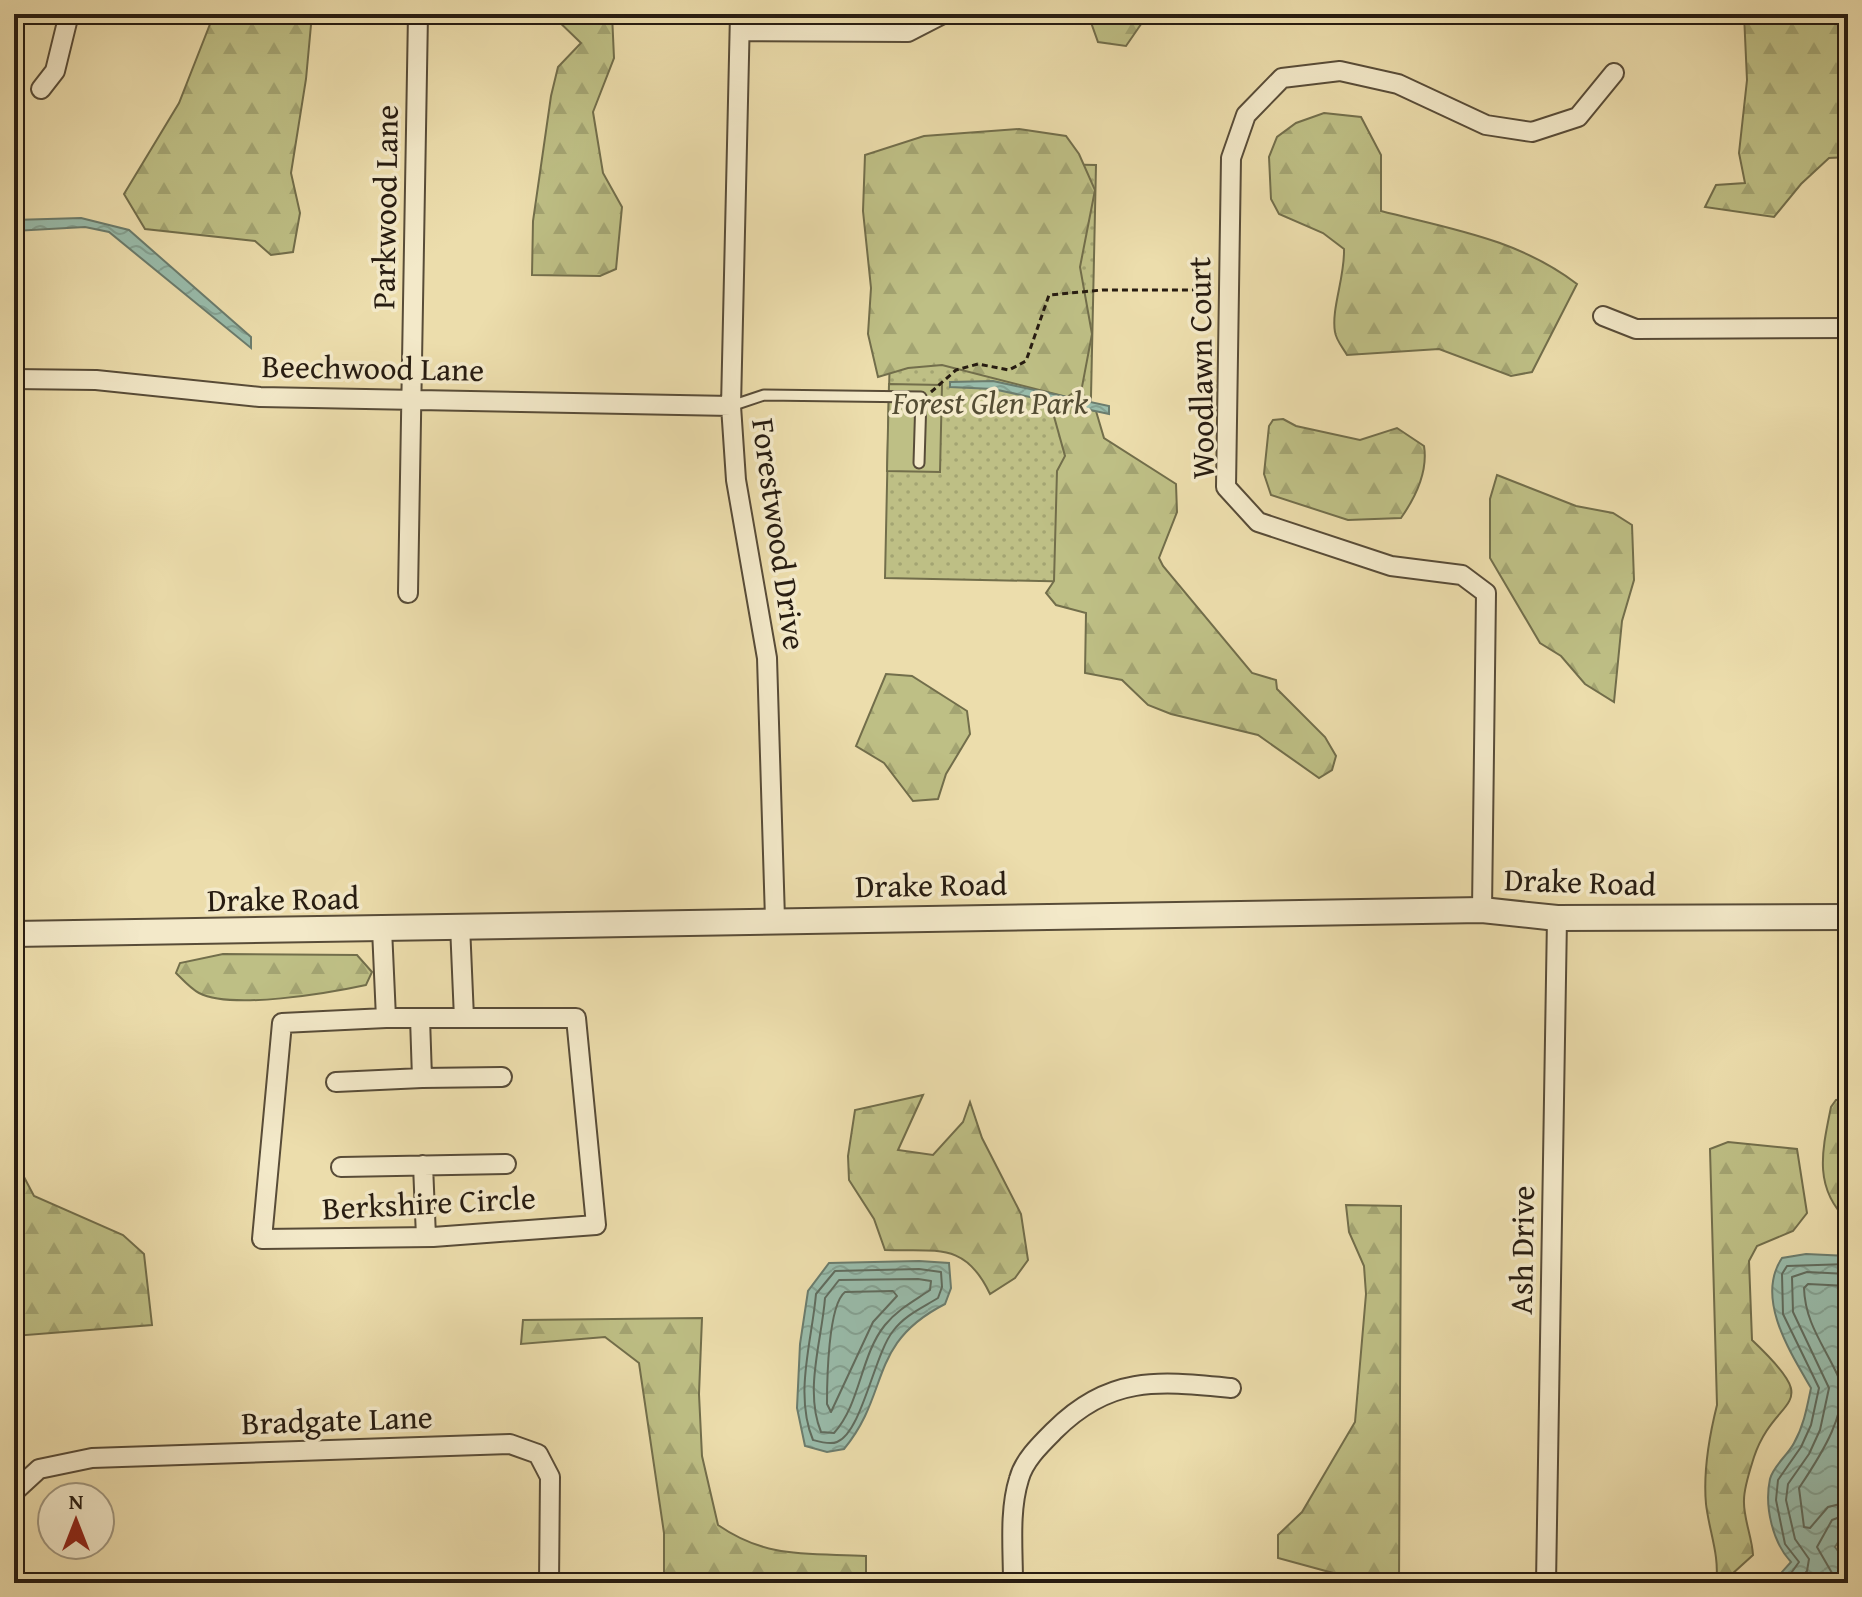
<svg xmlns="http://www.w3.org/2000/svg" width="1862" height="1597" font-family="'Gentium Book Plus',serif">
<defs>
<pattern id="grass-dots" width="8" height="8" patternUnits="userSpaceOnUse" patternTransform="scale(2)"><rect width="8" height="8" fill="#bebf85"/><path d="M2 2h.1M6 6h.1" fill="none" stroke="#a3a472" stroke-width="1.8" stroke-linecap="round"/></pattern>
<pattern id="forest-firs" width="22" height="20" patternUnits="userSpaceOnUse" patternTransform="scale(2)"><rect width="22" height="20" fill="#bebf85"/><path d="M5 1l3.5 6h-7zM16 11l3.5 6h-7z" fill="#a3a472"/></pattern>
<pattern id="water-waves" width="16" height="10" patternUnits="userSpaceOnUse" patternTransform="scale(2)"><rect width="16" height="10" fill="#99bcab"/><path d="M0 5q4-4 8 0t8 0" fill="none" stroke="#84a192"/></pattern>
</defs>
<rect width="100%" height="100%" fill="#ecddac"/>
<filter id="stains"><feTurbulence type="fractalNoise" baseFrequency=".0025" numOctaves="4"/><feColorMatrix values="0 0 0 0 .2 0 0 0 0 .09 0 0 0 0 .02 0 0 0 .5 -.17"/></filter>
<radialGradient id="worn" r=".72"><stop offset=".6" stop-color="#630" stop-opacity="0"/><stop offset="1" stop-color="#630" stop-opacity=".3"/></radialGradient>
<path fill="url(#grass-dots)" stroke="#726e4b" stroke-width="2" d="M894 161 1096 165 1087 582 885 578Z"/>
<path fill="url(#forest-firs)" stroke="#726e4b" stroke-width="2" d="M214 14H312L306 79 291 173 300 213 293 252 271 255 255 241 145 229 124 194 179 103Z
M551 14H612L614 58 593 112 603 173 622 207 616 269 600 276 532 275 533 221 551 96 558 67 581 43Z
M1088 14H1148L1126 46 1098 42Z
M1744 14H1848V157L1829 158 1801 184 1774 217 1705 207 1716 185 1745 183 1739 153 1747 80Z
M1324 113 1361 117 1381 155V211C1451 229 1518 239 1577 284L1532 372 1511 376 1439 349 1347 355C1343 348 1336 340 1335 332 1331 309 1345 277 1344 249L1323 233 1279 214 1271 199 1269 157 1277 137 1296 123Z
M1019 129 1066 136 1079 154 1095 190 1080 267 1092 334 1082 387 1067 397 942 365 908 368 878 377 868 334 871 288 863 211 865 155 924 136Z
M1050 402 1096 411 1104 438 1176 484 1177 512 1159 558 1163 566 1252 673 1276 680 1277 689 1325 737 1336 756 1332 770 1319 778 1258 735 1171 714 1148 705 1122 680 1085 673 1086 613 1056 605 1046 593 1054 581 1057 471 1065 456Z
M1283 419 1296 426 1360 440 1397 428 1424 446C1428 471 1415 498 1401 518L1348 520 1271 495 1264 474 1269 426 1273 420Z
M1497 475 1576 506 1613 513 1632 525 1634 580 1622 621 1614 702 1585 684 1561 656 1540 643 1490 558V499Z
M886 674 912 676 967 711 970 734 946 774 938 799 913 801 884 763 856 746Z
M223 954 357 955 372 972 366 985C329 993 232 1010 199 993 191 989 183 980 176 973L180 963Z
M923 1095 898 1150 933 1155 963 1122 970 1102 982 1138 1021 1214 1028 1260 1015 1278 990 1294C965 1241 937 1252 885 1250L874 1219 849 1180 848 1156 855 1110Z
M1848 1099V1221C1813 1188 1822 1151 1831 1107L1836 1100Z
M1728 1142 1797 1149 1807 1213 1793 1231 1757 1246 1749 1261 1752 1340C1827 1411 1776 1392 1754 1457 1750 1470 1744 1487 1744 1500 1743 1517 1752 1537 1753 1555L1731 1575V1583H1716C1720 1556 1709 1531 1706 1504 1703 1471 1709 1437 1717 1405L1710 1149Z
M14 1158 34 1196 123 1235 144 1254 152 1325 14 1336Z
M1346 1205 1401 1206 1399 1583H1345L1333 1573 1278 1558V1535L1302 1512 1355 1422 1366 1294 1364 1266 1349 1232Z
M702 1318 699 1394 702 1456 718 1525C767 1559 807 1553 866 1556V1583H664V1533L639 1363 605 1337 521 1344 523 1320Z"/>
<path fill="#bebf85" stroke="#726e4b" stroke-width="2" d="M889 384 942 385 940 472 887 471Z"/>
<path fill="url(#water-waves)" stroke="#6b7c6d" stroke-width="2" d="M81 218 129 230 251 337V348L109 232 85 227 14 231V220Z
M993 381 1109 406V414L993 389 950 387V382Z
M1806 1254 1848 1256V1527L1835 1547 1848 1564V1583H1772L1791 1562C1773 1543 1764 1507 1770 1479 1773 1466 1788 1455 1794 1443 1804 1425 1807 1407 1811 1388 1790 1352 1755 1298 1782 1258Z
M919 1261 949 1263 951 1288 945 1304C867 1344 891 1392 844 1449L827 1452 805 1446 797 1408 800 1344 808 1291 829 1263Z"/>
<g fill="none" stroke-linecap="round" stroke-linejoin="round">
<path stroke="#606c5e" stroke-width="2" d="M919 1269 941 1272 942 1287 938 1298C922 1308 905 1315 893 1331 874 1355 862 1432 837 1442 830 1445 820 1442 813 1440 794 1394 812 1341 816 1294L835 1271Z
M918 1279 931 1281 930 1290C914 1301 898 1309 885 1325 860 1356 861 1403 834 1433L821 1432C804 1390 822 1340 825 1298L839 1280Z
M1848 1286 1808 1284 1804 1288C1805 1322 1823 1344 1837 1374 1854 1407 1817 1461 1799 1488L1804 1527 1810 1528 1828 1507 1848 1502
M845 1292 893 1291 897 1296 873 1322 831 1412 827 1404C827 1381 828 1305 845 1292Z
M1848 1514 1832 1520 1817 1547 1832 1573 1848 1578
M1784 1583 1799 1562 1785 1544 1776 1500 1778 1480 1801 1447 1811 1425 1819 1388 1783 1314 1782 1274 1787 1266 1848 1264
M1797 1583 1807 1571 1809 1559 1795 1539 1786 1500 1788 1484 1809 1454 1820 1430 1829 1388 1793 1312 1792 1277 1807 1272 1848 1274"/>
<g stroke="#584c38" stroke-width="13">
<path id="service" d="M731 406 764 395 921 397 919 463"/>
</g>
<g stroke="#584c38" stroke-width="22">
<path id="minor" d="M740 14 731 406 736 480 767 658 775 919
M740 31 908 32 943 14
M41 89 55 71 69 14
M1603 316 1636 329 1848 328
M14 379 96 380 260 397 731 406
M408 593 418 14
M1482 910 1486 593 1462 575 1391 566 1258 522 1226 487 1231 158 1246 115 1282 78 1340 71 1398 84 1486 125 1532 132 1578 117 1614 73
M460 925 464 1018
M382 929 386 1018
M386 1018H576L596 1225 433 1237 262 1239 282 1023Z
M420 1018 422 1078 502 1077
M336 1082 422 1078
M423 1165 426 1237
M341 1167 506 1164
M14 1492 39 1469 92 1458 510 1444 538 1454 550 1477 549 1583
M1013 1583C1013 1549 1009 1511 1019 1479 1024 1460 1041 1444 1055 1430 1110 1375 1159 1381 1231 1388
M1546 1583 1557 918"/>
</g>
<g stroke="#584c38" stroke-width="28">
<path id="tertiary" d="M14 934 1482 910 1557 918 1848 917"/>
</g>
<path stroke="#271c11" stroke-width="3" stroke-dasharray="6 4" stroke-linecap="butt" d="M931 392 956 370 978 364 1009 370 1026 361 1049 295 1102 290H1213"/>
<use href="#service" stroke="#f3e9c9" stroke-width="9"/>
<use href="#minor" stroke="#f3e9c9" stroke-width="18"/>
<use href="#tertiary" stroke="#f3e9c9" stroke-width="24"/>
</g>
<g text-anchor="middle" stroke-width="7" stroke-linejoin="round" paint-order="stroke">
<g font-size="32" fill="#271c11" stroke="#f3e9c9">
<text transform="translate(385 207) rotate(-89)" y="11">Parkwood Lane</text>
<text transform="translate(373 368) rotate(1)" y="11">Beechwood Lane</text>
<text transform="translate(1201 368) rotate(-91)" y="11">Woodlawn Court</text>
<text transform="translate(779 534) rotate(82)" y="11">Forestwood Drive</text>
<text transform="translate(1580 882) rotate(2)" y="11">Drake Road</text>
<text transform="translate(931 885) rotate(-1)" y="11">Drake Road</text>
<text transform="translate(283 899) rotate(-1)" y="11">Drake Road</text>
<text transform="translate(429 1203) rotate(-3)" y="11">Berkshire Circle</text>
<text transform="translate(1522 1250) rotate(-89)" y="11">Ash Drive</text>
<text transform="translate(337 1420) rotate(-2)" y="11">Bradgate Lane</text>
</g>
<g font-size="32" font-style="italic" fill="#544d34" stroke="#f3e9c9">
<text x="990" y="414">Forest Glen Park</text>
</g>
</g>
<rect width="1862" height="1597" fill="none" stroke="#ecddac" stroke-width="48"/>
<rect x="16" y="16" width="1830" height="1565" fill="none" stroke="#271c11" stroke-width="4"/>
<rect x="24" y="24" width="1814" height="1549" fill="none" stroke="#271c11" stroke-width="2"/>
<g transform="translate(76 1521)"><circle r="38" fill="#f3e9c9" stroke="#a1977f" stroke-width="2"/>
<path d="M0-6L14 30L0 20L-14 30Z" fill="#8f2418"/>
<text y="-12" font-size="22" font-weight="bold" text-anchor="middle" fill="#271c11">N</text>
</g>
<rect width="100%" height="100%" filter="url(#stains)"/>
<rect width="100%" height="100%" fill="url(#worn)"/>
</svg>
